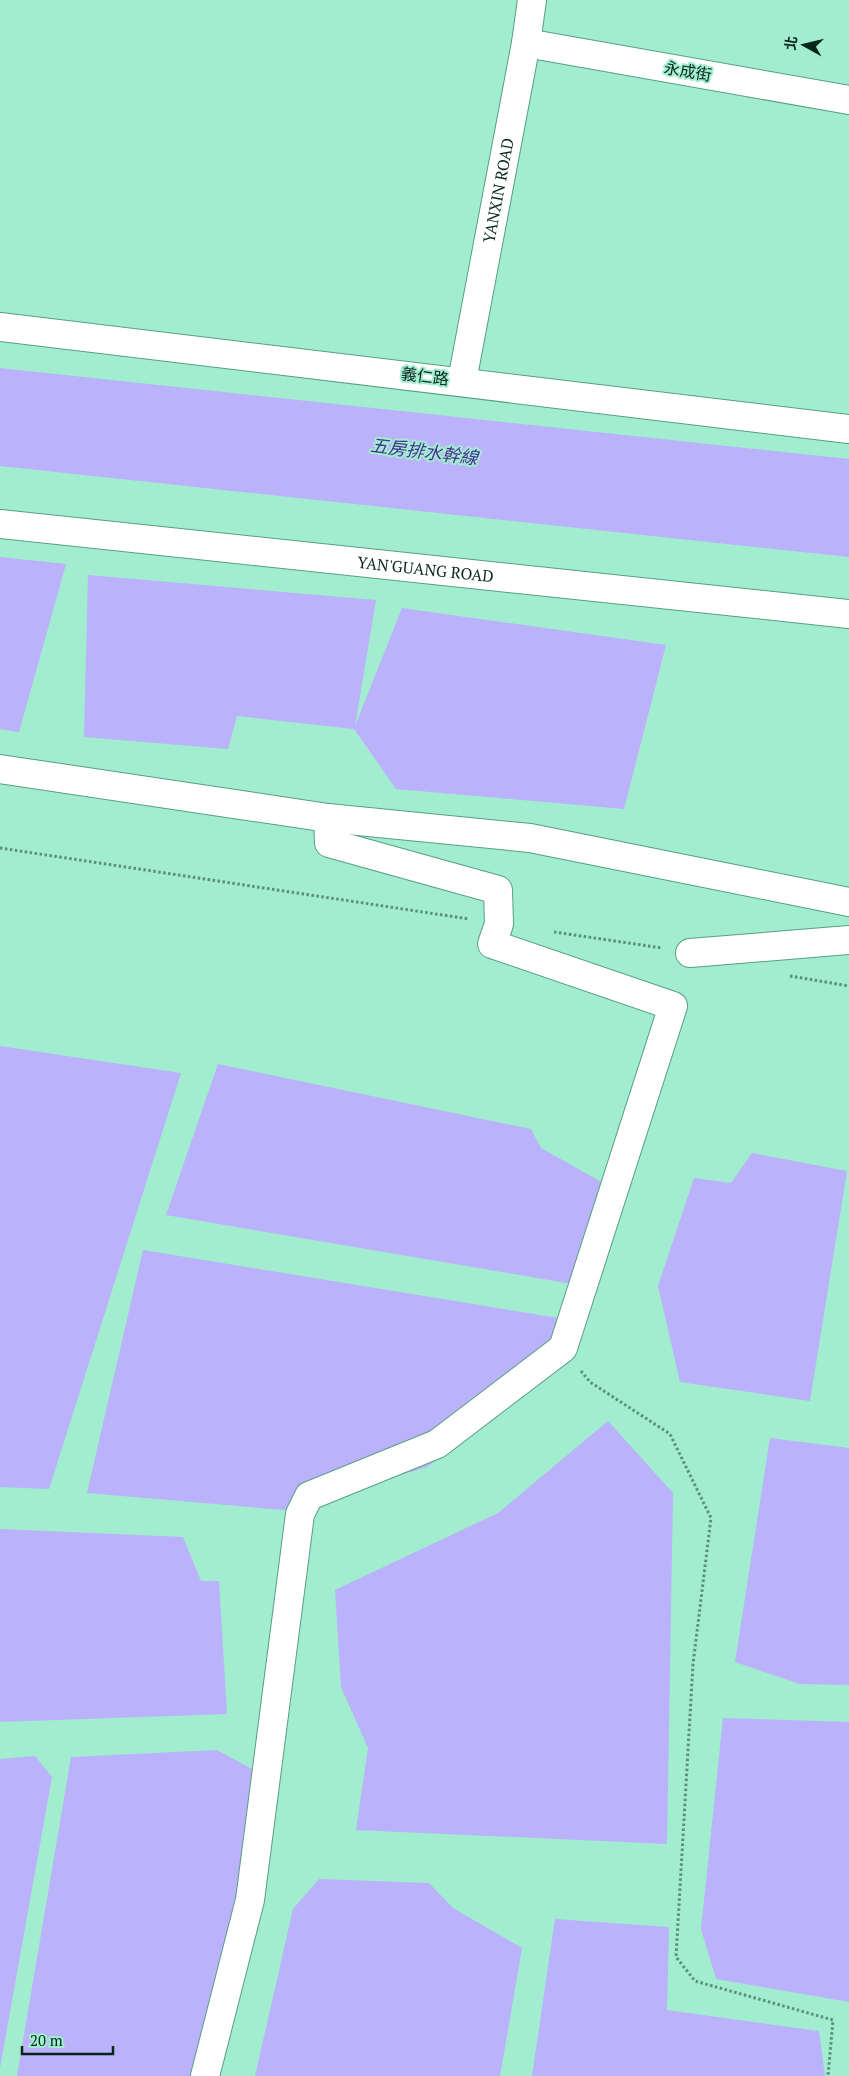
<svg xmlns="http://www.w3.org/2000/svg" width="849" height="2076" font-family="'PT Serif','Noto Sans TC',serif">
<rect width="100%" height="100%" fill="#a2ecd0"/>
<path fill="#bab2fa" d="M0,368L849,459V557L0,466Z
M0,557L66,564L19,732L0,729Z
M88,575L376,600L355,726L402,608L666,645L624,809L396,789L354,729L237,716L228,749L84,737Z
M0,1046L181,1073L49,1489L0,1487Z
M218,1064L531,1129L541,1148L614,1189L590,1287L166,1215Z
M752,1153L847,1171L810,1401L680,1382L658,1286L694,1178L731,1183Z
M143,1250L571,1320L523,1393L427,1467L284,1510L87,1493Z
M608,1421L673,1493L667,1844L356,1830L368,1748L341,1687L335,1590L498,1513Z
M770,1438L849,1448V1685L800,1684L735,1662Z
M0,1529L183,1537L201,1581H219L227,1714L0,1722Z
M723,1718L849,1722V2002L716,1979L701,1929Z
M217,1750L263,1775L201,2076H17L71,1757Z
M35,1756L52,1777L0,2068V1759Z
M319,1879L429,1883L453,1908L522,1948L500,2076H255L293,1909Z
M555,1919L669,1927L667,2010L819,2031L825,2076H532Z"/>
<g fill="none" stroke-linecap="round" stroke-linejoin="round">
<g stroke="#579f85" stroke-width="30">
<g id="street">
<path d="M526,43L849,100"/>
<path id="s1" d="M462,381L526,43L532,0"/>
<path id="s2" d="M0,524L849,614"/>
<path d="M0,769L328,818L530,838L849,902"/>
<path d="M690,953L849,940"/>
<path d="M205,2076L250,1900L300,1514L309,1496L437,1444L563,1348L673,1006L492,944L499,924L498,890L329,843L328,818"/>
</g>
</g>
<g stroke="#579f85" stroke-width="30">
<path id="secondary" d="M0,327L849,429"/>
</g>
<path stroke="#59907c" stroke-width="3" stroke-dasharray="2.5 2.5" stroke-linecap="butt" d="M0,848L469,919
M554,932L662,948
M790,976L849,986
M581,1371L590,1382L670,1434L711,1518L693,1664L676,1957L695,1981L833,2020L828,2076"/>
<use href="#street" stroke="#fff" stroke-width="28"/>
<use href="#secondary" stroke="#fff" stroke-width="28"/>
</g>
<g text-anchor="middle" stroke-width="4" stroke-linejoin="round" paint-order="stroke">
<g font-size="16" fill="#07271d" stroke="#a2ecd0">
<text transform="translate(688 71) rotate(10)" y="6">永成街</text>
<text dy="6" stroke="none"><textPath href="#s1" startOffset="194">YANXIN ROAD</textPath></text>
<text transform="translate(425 376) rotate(7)" y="6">義仁路</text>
<text dy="6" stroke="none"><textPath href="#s2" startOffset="428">YAN'GUANG ROAD</textPath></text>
</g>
<g font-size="18" font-style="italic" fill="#482f94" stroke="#a2ecd0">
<text transform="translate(424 452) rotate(7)" y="6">五房排水幹線</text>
</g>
</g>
<g transform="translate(804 45) rotate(278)" stroke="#a2ecd0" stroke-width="4" paint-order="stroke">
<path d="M0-4L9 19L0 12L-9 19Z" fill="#07271d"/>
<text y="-8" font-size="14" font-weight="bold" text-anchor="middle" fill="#07271d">北</text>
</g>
<path d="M22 2046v8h91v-8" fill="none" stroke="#07271d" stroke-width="2.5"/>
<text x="30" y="2046" font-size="15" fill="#07271d" stroke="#a2ecd0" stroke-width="4" paint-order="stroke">20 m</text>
</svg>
